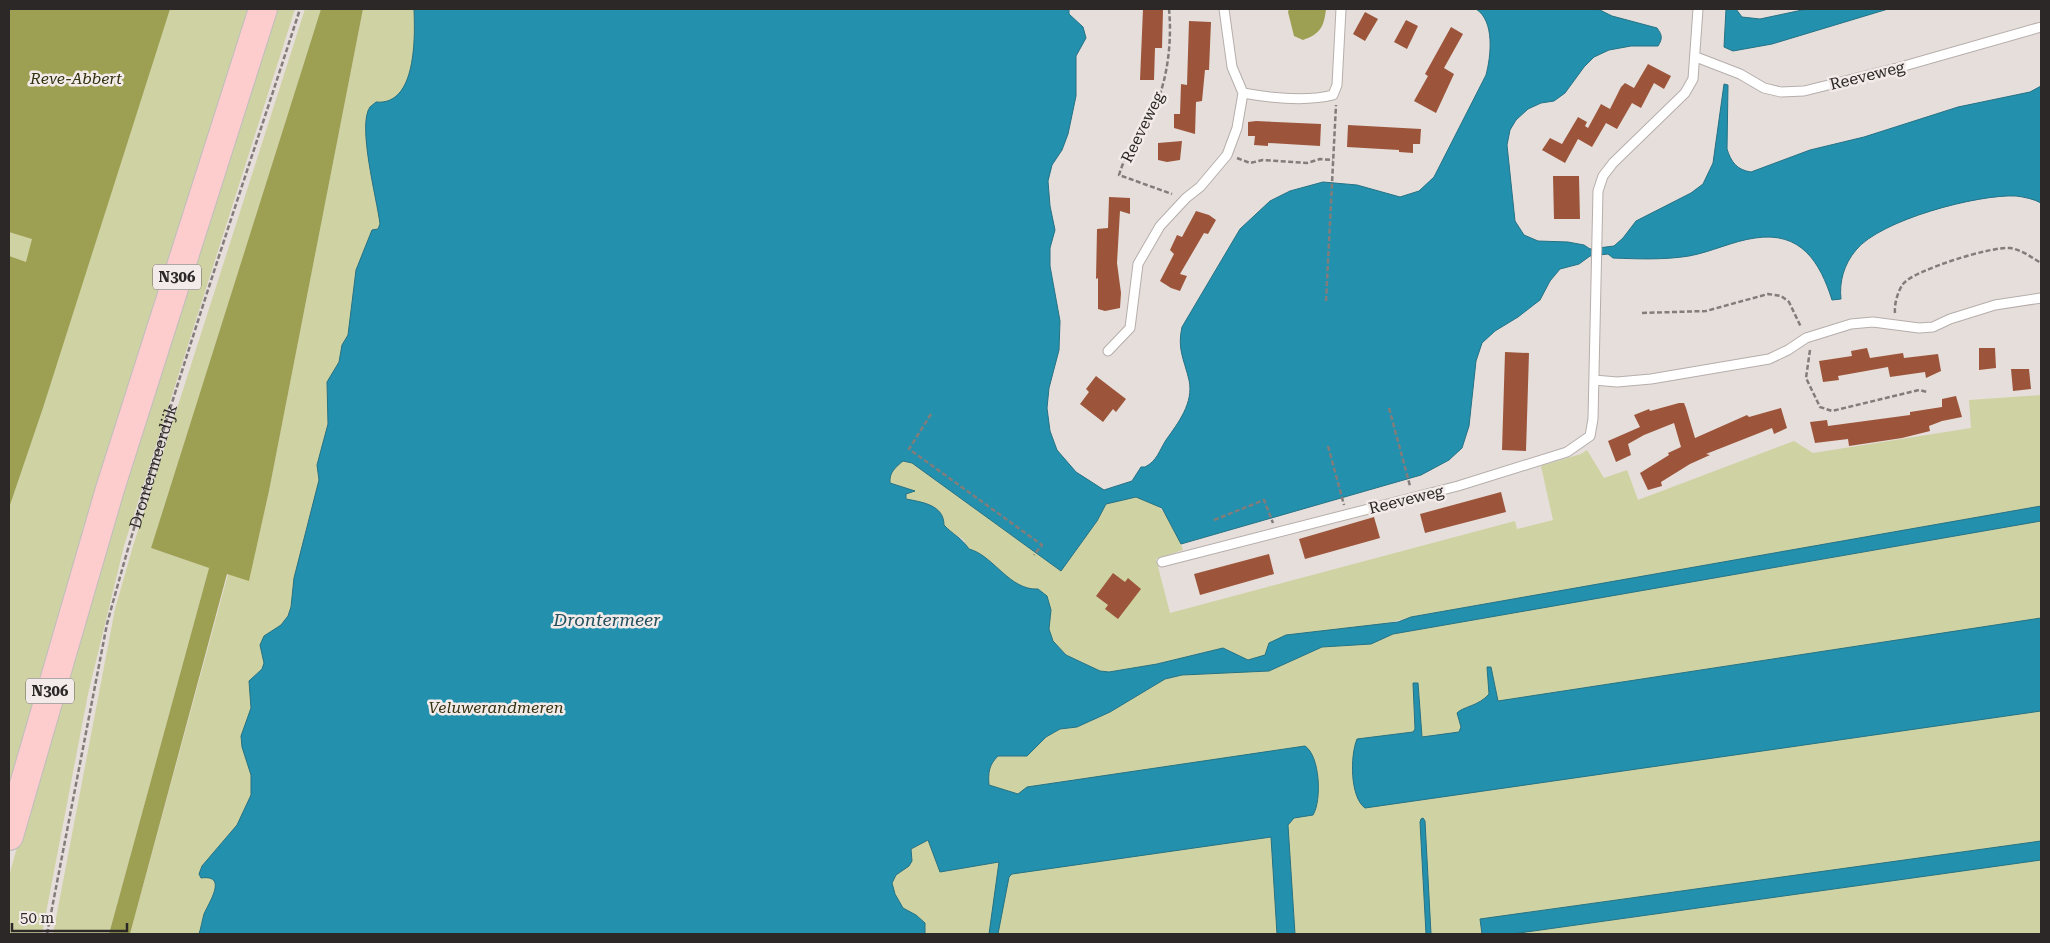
<svg xmlns="http://www.w3.org/2000/svg" width="2050" height="943" font-family="'Roboto Serif',serif">
<rect width="100%" height="100%" fill="#e6dedb"/>
<path fill="#cfd2a2" d="M9,9H250L32,708L9,796V508L43,408L161,35L9,505Z
M274,9H295L124,546L88,694L42,934H9V876L75,641Z
M305,9H321L151,548L209,568L109,934H53L115,609L133,546Z
M363,9H981L778,305L991,763L998,756H1027L1046,737L1060,729L1077,727L1110,712L1165,679L1309,646L1378,641L1393,634L2041,521V934H130L228,574L249,580L269,491Z
M2041,395V506L1411,617L1248,660L1223,648L1157,664L1109,672L1100,671L1066,655L1053,641L1049,629L1051,610L1038,589C1010,591 993,555 969,549L963,539L950,532L920,502L906,500V494L914,491L890,483C889,472 896,467 903,461L912,463L1061,571L1097,521L1106,504C1115,502 1128,496 1137,497C1163,500 1176,528 1183,550L1156,559L1170,613L1515,521L1517,529L1553,520L1541,466L1581,454L1587,450L1604,478L1627,470L1638,500L1794,441L1813,453L1971,428L1969,400Z"/>
<path fill="#9da052" d="M9,9H170L43,408L9,508V256L26,262L32,239L9,232Z
M321,9H363L269,491L249,581L227,574L130,934H109L209,568L151,548Z
M1289,9H1326C1324,27 1320,34 1303,40L1294,36L1288,12Z"/>
<path fill="#2391ad" stroke="#257285" d="M414,9H1069V14L1083,27L1086,38L1076,56V96L1068,134L1062,150L1052,165L1048,181L1050,206L1055,230L1050,248V266L1060,321L1059,350L1049,388L1047,408L1050,431L1057,450L1076,472L1104,490L1132,481L1141,467H1145C1157,461 1159,451 1166,440C1178,423 1194,403 1189,380C1184,359 1177,349 1182,327L1240,229L1270,201L1290,191L1323,182L1357,185L1400,197L1419,191L1434,177L1486,75C1491,56 1495,21 1476,9H1598L1612,16L1657,28C1662,35 1663,38 1658,46H1631L1609,50L1594,57L1584,67L1565,93L1554,101L1541,103L1528,109L1516,120L1510,130L1507,145L1515,221L1524,235L1538,241L1568,242L1584,245L1590,249L1614,246L1623,238L1636,221L1691,193L1703,184L1713,163L1724,84L1728,85L1727,149C1731,162 1737,170 1751,172L1810,150L1864,137L1958,107L2030,92L2041,86V203C2034,199 2024,197 2016,196C1978,194 1880,220 1856,250C1844,264 1839,282 1841,299L1832,300C1820,262 1801,231 1755,238C1733,241 1711,252 1689,256C1664,260 1638,259 1613,258L1608,254L1590,256L1579,264L1560,269L1550,281L1540,300L1518,317L1495,331L1482,343L1476,361L1469,426L1462,448L1449,460L1421,475L1181,544L1162,508L1136,497L1106,504L1097,521L1061,571L912,463L903,461C896,467 889,472 890,483L915,491L906,494V499C922,502 944,505 944,525C952,534 962,538 969,549C993,555 1010,591 1038,589L1047,596L1051,610L1049,629L1053,641L1066,655L1100,671L1109,672L1157,664L1223,648L1248,660L1265,655L1269,643L1286,635L1398,622L1411,617L2041,506V521L1393,634L1371,644L1322,647L1269,671L1182,675L1165,679L1110,712L1077,727L1060,729L1046,737L1027,756H998C989,765 988,772 989,785L1018,794L1027,787L1305,746C1320,756 1322,800 1313,815L1294,818L1288,825L1295,934H1277L1271,837L1012,874L1009,877L998,934H989L999,862L940,872L928,840L911,849L912,861L909,866L896,875L892,883L895,894L903,908L916,915L925,923V934H199C201,928 202,921 204,914C208,904 229,874 201,878L199,874L202,866L237,825L251,795V775L242,747L241,736L251,708L249,681L262,669L264,663L260,645L264,636L281,625L288,616L291,607L294,578L319,480L317,465L328,424L327,382L339,362L342,345L348,335L356,270L372,230L378,229L380,224C377,199 357,125 370,107C371,106 375,103 376,102C417,106 415,36 414,9Z
M1726,9H1736L1742,17L1760,19L1807,9H1888L1772,44L1733,51L1724,47Z
M2041,618V711L1365,808C1350,797 1350,756 1357,739L1413,732L1415,729L1413,683H1418L1422,737L1459,732L1461,727L1457,713C1462,707 1479,706 1489,694L1487,667H1491L1498,701Z
M1423,818L1425,821L1431,934H1426L1420,822L1421,819Z
M2041,841V860L1512,934H1482L1480,919Z"/>
<path fill="#9c553a" d="M1143,9L1163,10L1162,48H1155L1154,80H1140Z
M1365,12L1378,19L1365,41L1353,34Z
M1406,20L1418,26L1407,49L1394,42Z
M1189,21L1211,22L1209,70H1205L1202,101L1196,102L1195,134L1174,128V114H1180L1181,84L1187,85Z
M1451,27L1463,34L1444,68L1454,74L1436,113L1414,101L1428,76L1425,74Z
M1648,64L1671,76L1664,89L1654,83L1641,108L1632,103L1617,129L1606,123L1592,147L1578,139L1565,163L1542,150L1550,138L1562,144L1578,117L1587,122L1585,126L1588,128L1601,104L1610,109L1621,87L1625,83L1634,88Z
M1256,121L1321,124L1320,146L1268,143V146L1254,145L1255,136H1248V122Z
M1348,125L1421,129L1420,144H1413V153L1399,152V150L1347,147Z
M1182,141L1180,160L1167,162L1158,160V143Z
M1553,176H1579L1580,219H1554Z
M1109,197L1130,198V214L1120,211L1117,263L1121,293L1120,308L1105,311L1098,309V278L1096,279L1097,229L1108,228Z
M1196,211L1209,215L1216,220L1208,234L1204,233L1180,274L1187,276L1180,291L1171,288L1160,281L1174,254L1170,250L1177,235L1182,237Z
M1867,348L1870,358L1903,353L1904,358L1938,354L1941,371L1926,378L1925,372L1890,377L1888,367L1838,376L1839,380L1823,382L1819,361L1852,356L1851,351Z
M1979,348H1995L1996,368L1979,370Z
M1505,352L1529,353L1526,451L1502,450Z
M2011,369H2029L2031,389L2013,391Z
M1096,376L1126,399L1116,412L1113,409L1103,422L1080,404L1089,392L1086,389Z
M1956,396L1962,417L1942,421L1929,426L1930,431L1902,438L1849,446L1848,439L1815,443L1810,422L1827,420L1828,426L1910,415V412L1942,407V399Z
M1679,403H1684L1686,408L1695,438L1747,415L1749,417L1781,408L1787,428L1774,434L1772,428L1706,454L1710,455L1690,464L1661,482L1662,486L1648,490L1640,473L1669,455L1668,453L1681,447L1674,423L1644,435L1628,444L1631,455L1616,462L1608,441L1640,427L1634,415L1649,409L1650,411Z
M1501,492L1506,512L1425,533L1420,514Z
M1374,517L1380,538L1305,559L1299,539Z
M1269,554L1274,574L1200,595L1194,574Z
M1113,573L1125,582L1128,578L1141,589L1118,619L1105,609L1108,605L1096,596Z"/>
<g fill="none" stroke-linecap="round" stroke-linejoin="round">
<g stroke="#b5aeab" stroke-width="11">
<path id="service" d="M1696,57L1740,74L1764,88L1781,92L1804,91L1897,68L2041,27
M1243,93C1271,98 1305,102 1333,95L1337,85L1341,9
M1108,351L1130,328L1138,264L1160,226L1186,198L1200,187L1227,155L1237,128L1243,93L1232,67L1224,9
M1594,380L1617,382L1651,379L1769,359L1788,350L1806,338L1851,324L1873,322L1919,328L1933,327L1950,319L1995,305L2041,298
M1162,562L1458,486L1567,452L1590,436L1593,419L1598,191L1603,176L1613,163L1685,93L1693,79L1698,9"/>
</g>
<g stroke="#bfbebe" stroke-width="30">
<path id="primary" d="M9,836L110,489L263,9"/>
</g>
<g stroke="#827c7b" stroke-width="2.5" stroke-dasharray="5 2.5" stroke-linecap="butt">
<path d="M1169,9C1172,40 1168,78 1155,107C1144,131 1127,148 1119,175L1172,194"/>
<path d="M1237,158L1250,163L1263,160L1307,163L1320,159L1333,160"/>
<path d="M1326,301L1336,105"/>
<path d="M1642,313L1706,311L1768,294L1781,296L1789,302L1801,327"/>
<path d="M1895,313C1894,304 1898,291 1903,284C1914,270 1992,246 2010,248C2022,250 2031,257 2041,263"/>
<path d="M1810,350L1806,378L1820,407L1832,411L1919,390L1927,392"/>
<path d="M1389,408L1410,486"/>
<path d="M931,414L909,449L1042,545L1034,555"/>
<path d="M1328,446L1344,505"/>
<path d="M1214,520L1264,500L1273,523"/>
<path id="s1" d="M47,934L107,624C163,417 234,213 300,9"/>
</g>
<use href="#service" stroke="#fff" stroke-width="9"/>
<use href="#primary" stroke="#fdcccd" stroke-width="28"/>
</g>
<g text-anchor="middle" stroke-width="5" stroke-linejoin="round" paint-order="stroke">
<g fill="#f3ebe9" stroke="#676261" stroke-width="1">
<rect x="153" y="264.5" width="48" height="25" rx="4"/>
<rect x="26" y="678.5" width="48" height="25" rx="4"/>
</g>
<g font-size="15" font-weight="bold" fill="#2b2827">
<text x="177" y="282">N306</text>
<text x="50" y="696">N306</text>
</g>
<g font-size="16" fill="#2b2827" stroke="#f3ebe9">
<text transform="translate(1867 75) rotate(-14)" y="6">Reeveweg</text>
<text transform="translate(1142 127) rotate(-64)" y="6">Reeveweg</text>
<text dy="6" stroke="none"><textPath href="#s1" startOffset="480">Drontermeerdijk</textPath></text>
<text transform="translate(1406 499) rotate(-14)" y="6">Reeveweg</text>
</g>
<g font-size="16" font-style="italic" fill="#31320f" stroke="#f3ebe9">
<text x="76" y="84">Reve-Abbert</text>
<text x="496" y="713">Veluwerandmeren</text>
</g>
<g font-size="18" font-style="italic" fill="#24505d" stroke="#f3ebe9">
<text x="607" y="626">Drontermeer</text>
</g>
</g>
<rect width="2050" height="943" fill="none" stroke="#2b2827" stroke-width="20"/>
<path d="M12 923v8h115v-8" fill="none" stroke="#2b2827" stroke-width="2.5"/>
<text x="20" y="923" font-size="15" fill="#2b2827" stroke="#f3ebe9" stroke-width="4" paint-order="stroke">50 m</text>
</svg>
